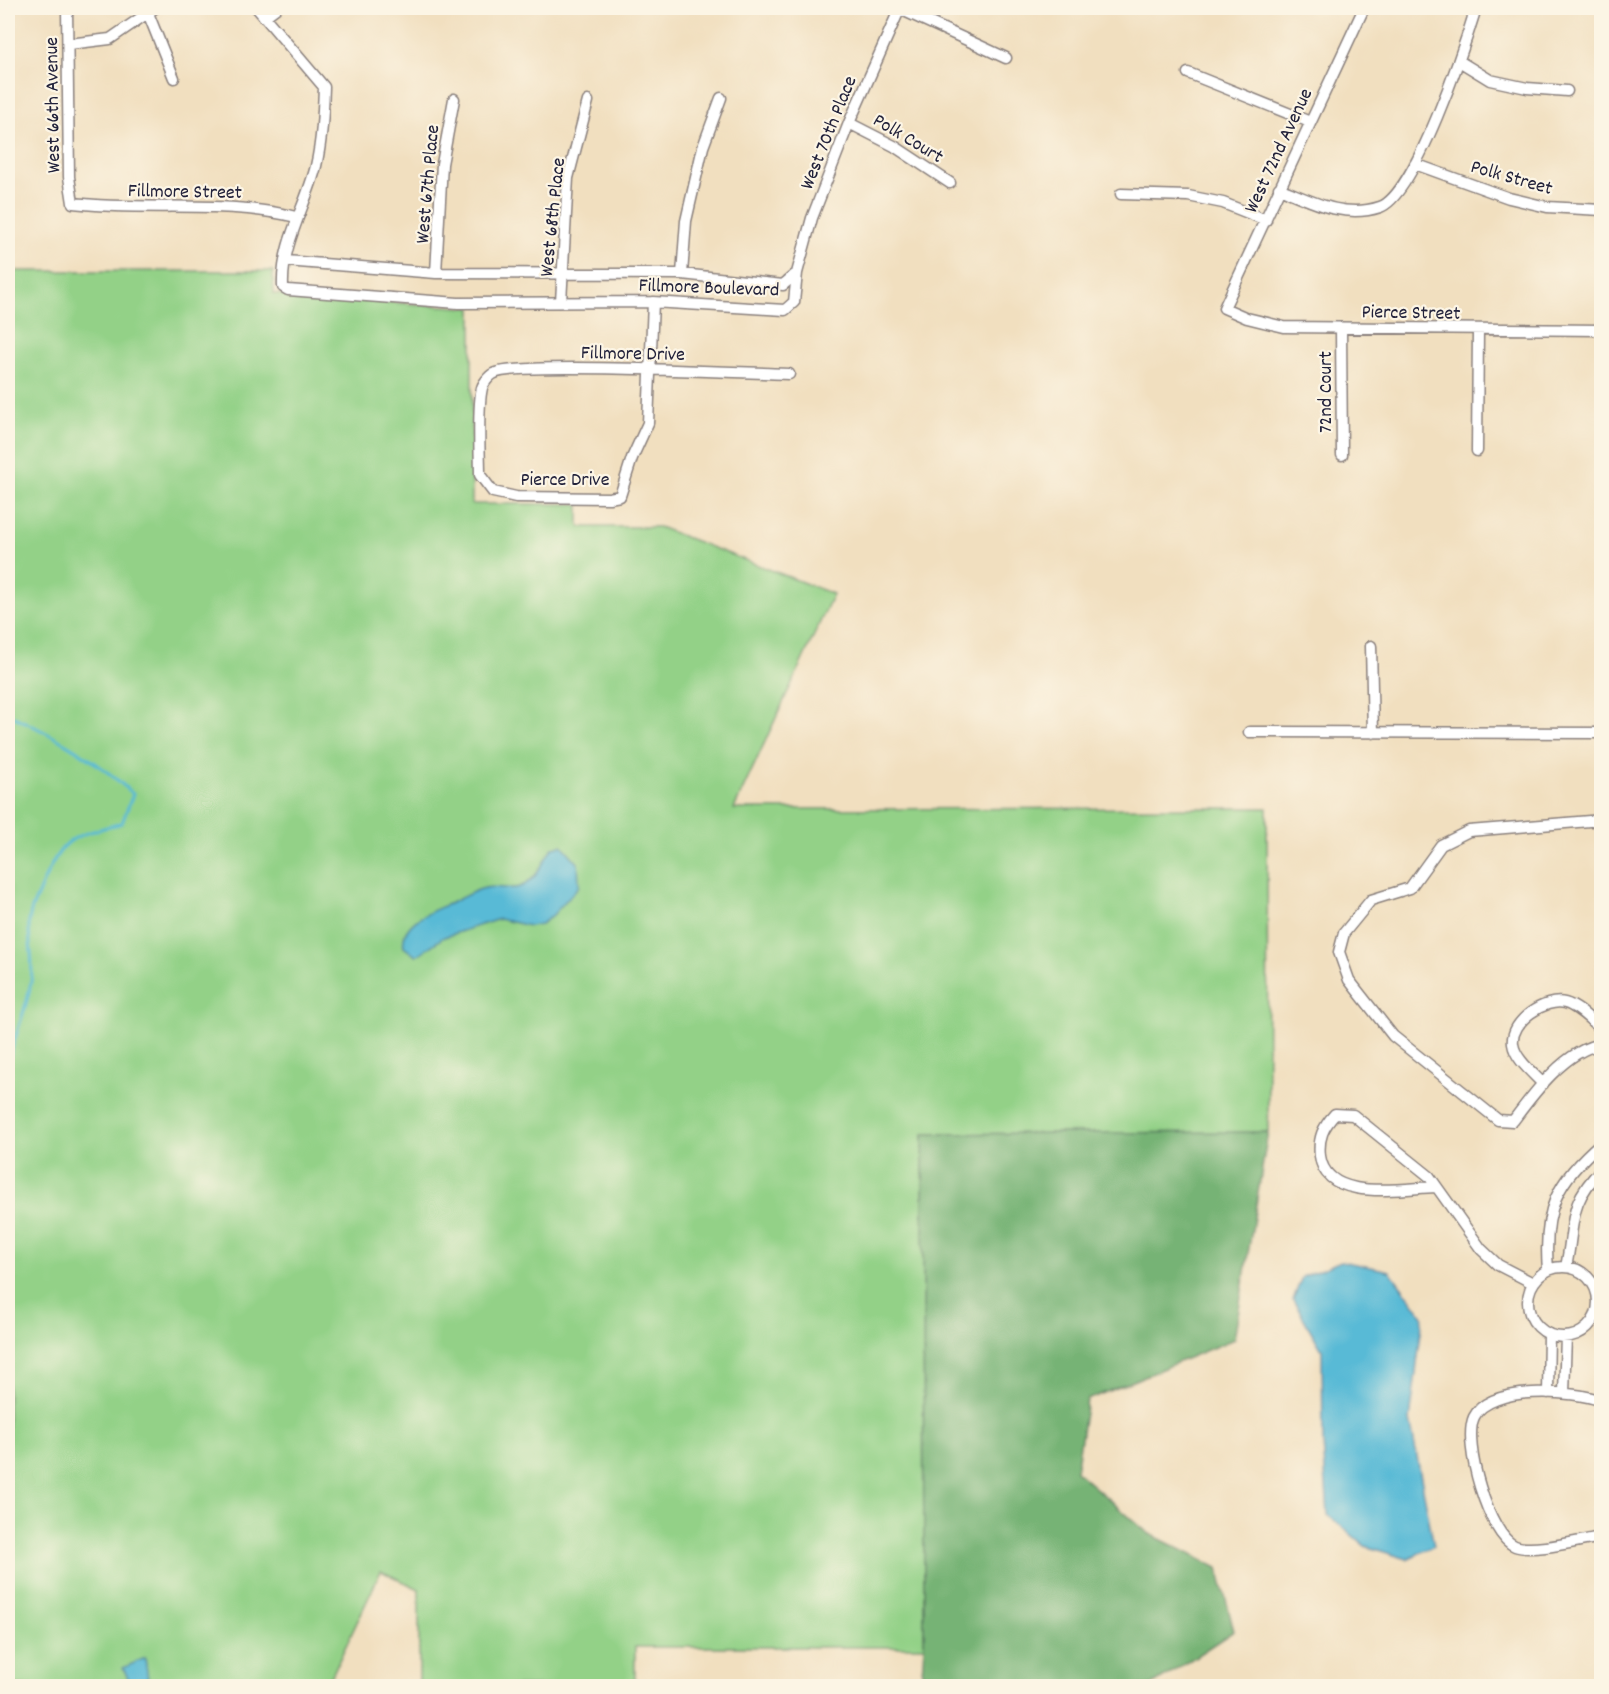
<svg xmlns="http://www.w3.org/2000/svg" width="1609" height="1694" font-family="Dekko,sans-serif">
<rect width="100%" height="100%" fill="#fcf5e5"/>
<filter id="ink" filterUnits="userSpaceOnUse"><feTurbulence type="fractalNoise" baseFrequency=".0167" numOctaves="2"/><feDisplacementMap in="SourceGraphic" scale="12" xChannelSelector="R" yChannelSelector="G"/><feConvolveMatrix kernelMatrix="1 2 1 2 8 2 1 2 1" color-interpolation-filters="sRGB"/></filter>
<filter id="wash" filterUnits="userSpaceOnUse"><feTurbulence type="fractalNoise" baseFrequency=".008" numOctaves="4" result="noise"/><feDisplacementMap in="SourceGraphic" scale="24" xChannelSelector="R" yChannelSelector="G"/><feGaussianBlur stdDeviation="1.35" result="paint"/><feColorMatrix in="noise" values="0 0 0 0 0 0 0 0 0 0 0 0 0 0 0 0 0 1.4 0 .05"/><feComposite in="paint" operator="in"/></filter>
<g filter="url(#wash)">
<rect width="100%" height="100%" fill="#f1dfbf"/>
<path fill="#93d187" stroke="#5a7a61" stroke-width="1.5" d="M8,271H273L274,294L472,308V504H579V527H659L833,594L734,809L1267,808L1268,1132L923,1134L924,1647H635V1686H419V1589L381,1571L327,1686H8Z"/>
<path fill="#76b374" stroke="#4c6a58" stroke-width="1.5" d="M1268,1132L1234,1339L1087,1400L1076,1471L1148,1533L1218,1568L1234,1631L1151,1686H921L924,1647L923,1134Z"/>
<path fill="#58bad6" stroke="#3d6e88" stroke-width="1.5" d="M562,845L578,863L579,886L552,916L541,924L529,926L499,919L444,937L416,956L404,947C399,920 437,910 455,901C465,896 475,890 485,888C497,885 510,892 522,886C539,878 543,860 553,847Z
M1341,1261L1390,1271L1423,1316L1410,1420L1434,1546L1407,1559L1365,1546L1328,1515L1323,1442L1322,1350L1293,1300L1302,1277Z
M145,1658L149,1686H132L123,1668Z"/>
<g fill="none" stroke-linecap="round" stroke-linejoin="round">
<path stroke="#58bad6" stroke-width="3" d="M8,714C54,735 95,758 133,794L122,823C69,838 64,835 41,887C36,900 28,913 29,926C29,945 34,962 31,981C27,1008 15,1035 8,1061"/>
</g>
</g>
<g filter="url(#ink)">
<g fill="none" stroke-linecap="round" stroke-linejoin="round">
<g stroke="#8a807d" stroke-width="13">
<path id="minor" d="M67,8L69,177L73,203C147,212 224,199 296,217
M257,8L324,87C323,114 322,140 316,166C306,206 281,244 283,287L288,290L458,303L653,302L785,310L794,302L797,273L812,218L849,123L900,8
M1364,8L1224,308L1247,318L1284,327L1602,330
M900,9L1006,58
M148,13L174,78
M264,17L276,8
M69,44L110,39L155,8
M1459,61L1490,80L1527,88L1567,91
M1188,73L1310,122
M849,123L894,146L950,183
M1415,164L1509,198L1547,207L1602,210
M1279,188C1313,202 1344,219 1380,207C1415,196 1465,44 1476,8
M1121,194L1188,196L1223,203L1266,220
M286,261L436,273L682,274L783,285L797,273
M436,273L442,164L454,99
M682,274L686,221L703,147L721,98
M561,302L568,178L588,101
M653,302L648,423L632,458L620,496L609,498L516,497L493,492L480,475C480,452 477,408 482,388C483,384 489,376 493,374C510,361 751,373 789,374
M1341,328L1342,455
M1477,451L1478,330
M1371,646L1373,733
M1249,732L1602,733
M1602,820L1469,831L1441,845L1410,888L1371,900L1344,933L1339,952L1349,980L1393,1036L1498,1120L1513,1121C1533,1094 1566,1049 1602,1044
M1543,1084C1533,1073 1515,1059 1513,1044C1510,1021 1545,998 1565,1003C1579,1007 1591,1021 1602,1030
M1435,1187C1402,1188 1326,1203 1320,1156C1318,1138 1323,1127 1335,1114L1353,1115L1429,1176L1481,1249L1498,1265L1533,1283
M1528 1302a35 35 0 1 1 70 0a35 35 0 1 1-70 0Z
M1566,1267C1575,1225 1567,1203 1602,1169
M1548,1270C1543,1210 1556,1181 1602,1142
M1548,1393L1549,1334
M1564,1393L1566,1337
M1602,1401C1573,1390 1489,1385 1474,1417C1462,1443 1489,1536 1515,1546C1534,1553 1581,1540 1602,1537"/>
</g>
<use href="#minor" stroke="#fff" stroke-width="10"/>
</g>
</g>
<g text-anchor="middle" stroke-width="4.5" stroke-linejoin="round" paint-order="stroke">
<g font-size="20" fill="#22223b" stroke="#fcf5e5">
<text transform="translate(51 105) rotate(-91)" y="7">West 66th Avenue</text>
<text transform="translate(827 132) rotate(-68)" y="7">West 70th Place</text>
<text transform="translate(909 137) rotate(31)" y="7">Polk Court</text>
<text transform="translate(1277 150) rotate(-65)" y="7">West 72nd Avenue</text>
<text transform="translate(1512 176) rotate(16)" y="7">Polk Street</text>
<text transform="translate(426 184) rotate(-85)" y="7">West 67th Place</text>
<text transform="translate(185 190) rotate(1)" y="7">Fillmore Street</text>
<text transform="translate(551 217) rotate(-84)" y="7">West 68th Place</text>
<text transform="translate(709 286) rotate(2)" y="7">Fillmore Boulevard</text>
<text transform="translate(1411 311) rotate(1)" y="7">Pierce Street</text>
<text transform="translate(633 352) rotate(1)" y="7">Fillmore Drive</text>
<text transform="translate(1324 392) rotate(-90)" y="7">72nd Court</text>
<text x="565" y="485">Pierce Drive</text>
</g>
</g>
<rect width="1609" height="1694" fill="none" stroke="#fcf5e5" stroke-width="30"/>
</svg>
